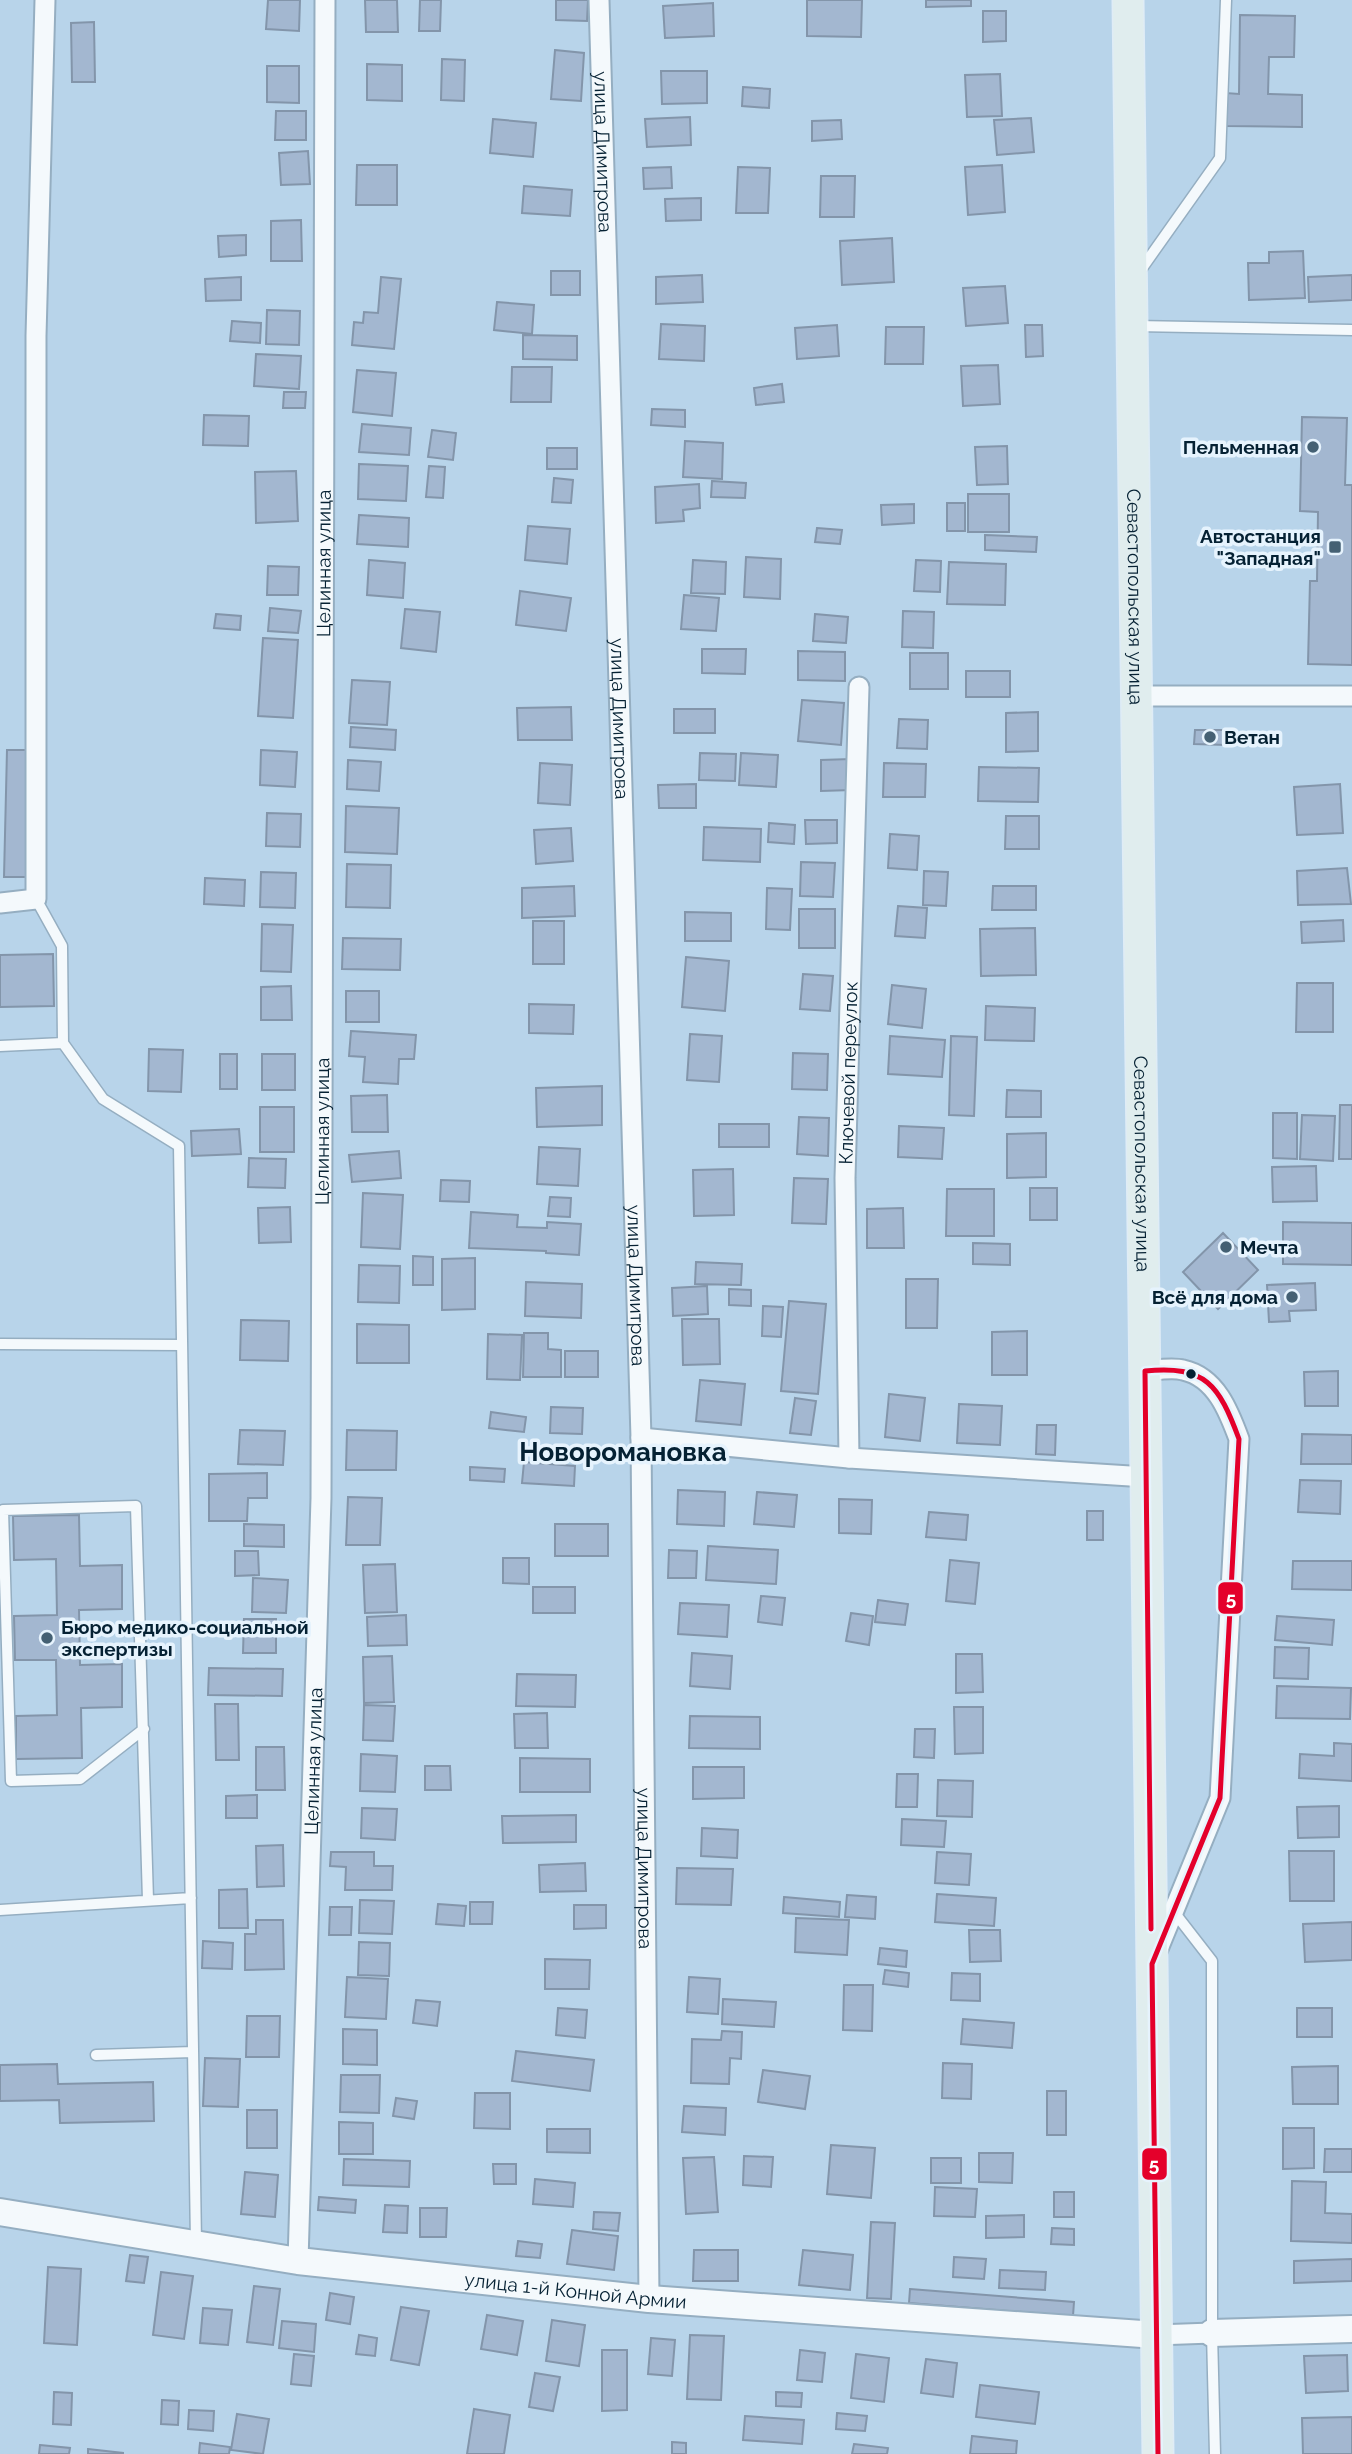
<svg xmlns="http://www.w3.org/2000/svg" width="1352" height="2454" font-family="Raleway,sans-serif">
<rect width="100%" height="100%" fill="#b8d4ea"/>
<path fill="#a3b7d0" stroke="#8395aa" stroke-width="2" d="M268,0H300L299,31L266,29Z
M365,0H397L398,32H366Z
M420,0H441L440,31H419Z
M556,0H588L587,21L556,20Z
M807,0H862L861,37L807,36Z
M926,0H971V6L926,7Z
M713,3L714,36L665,38L663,6Z
M983,11H1006V41L983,42Z
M1240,15L1295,16L1294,57H1269L1268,94L1302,95V127L1226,126V93L1239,94Z
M94,22L95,82H72L71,23Z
M555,50L584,53L581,101L551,99Z
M442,59L465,60L464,101L441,100Z
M367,64L402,65V101L367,100Z
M267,66H299V103L267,102Z
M661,71H707V103L662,104Z
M1000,74L1002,116L967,117L965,75Z
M743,87L770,89L769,108L742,106Z
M276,111H306V140H275Z
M690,117L691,145L647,147L645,119Z
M1031,118L1034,152L997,155L994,120Z
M493,119L536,123L533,157L490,153Z
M841,120L842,139L812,141V121Z
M308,151L310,184L281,185L279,153Z
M357,165H397V205H356Z
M1002,165L1005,212L968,215L965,167Z
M671,167L672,188L644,189L643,168Z
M738,167L770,168L768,213H736Z
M821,176H855L854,217H820Z
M524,186L572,190L570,216L522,213Z
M701,198V220L666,221L665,199Z
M301,220L302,261H271V221Z
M246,235V255L219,257L218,236Z
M892,238L894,282L842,285L840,241Z
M1303,251L1305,298L1249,300L1248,263H1269V252Z
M551,271H580V295H551Z
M702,275L703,302L656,304V277Z
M1352,275V300L1309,302L1308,277Z
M241,277V300L206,301L205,279Z
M381,277L401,279L394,349L352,345L354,322L363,323L364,312L378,313Z
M1005,286L1008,323L966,326L963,288Z
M497,302L534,305L532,334L494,330Z
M267,310L300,311L299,345L266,344Z
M232,321L261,323L260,343L230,341Z
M661,324L705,326L704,361L659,359Z
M837,325L839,356L797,359L795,328Z
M1025,325H1042L1043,356L1026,357Z
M886,327H924L923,364H885Z
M523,335L577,336V360L523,359Z
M256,354L301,356L299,389L254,386Z
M998,365L1000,404L963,406L961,366Z
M512,367H552L551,402H511Z
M357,370L396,373L392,416L353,412Z
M782,384L784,402L756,405L754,388Z
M284,392H306L305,408H283Z
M652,409L685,410V427L651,425Z
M204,415L249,416L248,446L203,445Z
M1302,417L1347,418L1345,485H1352V665L1308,664L1310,581H1317L1318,512L1300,511Z
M362,424L411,428L409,455L359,452Z
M432,430L456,433L453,460L428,457Z
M685,441L723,443L722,479L683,477Z
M1007,446L1008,484L977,485L975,447Z
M547,448H577V469H547Z
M359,464L408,466L406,501L358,499Z
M429,466L445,467L443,498L426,497Z
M296,471L298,521L256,523L255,472Z
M554,478L573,480L571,503L552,502Z
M712,481L746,483L745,498L711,497Z
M699,484L700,508L683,510L684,521L656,523L655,487Z
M968,494H1009V532H968Z
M947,503H965V531H947Z
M914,504V523L882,525L881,505Z
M359,515L409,518L408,547L357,544Z
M528,526L570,529L567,564L525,560Z
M817,528L842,530L840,544L815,542Z
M985,535L1037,537L1036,552L985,550Z
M746,557L781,559L780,599L744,597Z
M369,560L405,563L403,598L367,595Z
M693,560L726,562L725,594L691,593Z
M916,560L941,561L940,592L914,591Z
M949,562L1006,564L1005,605L947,604Z
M268,566L299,567L298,595H267Z
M520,591L571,598L566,631L516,625Z
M684,595L719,598L716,631L681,629Z
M270,608L301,611L298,633L268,631Z
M405,609L440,612L436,652L401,648Z
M903,611L934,612L933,648L902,647Z
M216,614L241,616L240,630L214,628Z
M815,614L848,617L846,643L813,641Z
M263,638L298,640L293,718L258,716Z
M702,649H746L745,674L702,673Z
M798,651L845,652V681L798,680Z
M910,653H948V689H910Z
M966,671H1010V697H966Z
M352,680L390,682L387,725L349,723Z
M802,700L844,703L841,745L798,741Z
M571,707L572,740H518L517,708Z
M674,709H715V733H674Z
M1038,712V751L1006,752V713Z
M899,719L928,720L927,749L897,748Z
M351,727L396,730L395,750L350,747Z
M1195,730H1226V745L1194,744Z
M7,750H29L26,877H4Z
M261,750L297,752L295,787L260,785Z
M700,753L736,754L735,781L699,780Z
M741,753L778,755L776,787L739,785Z
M851,759L852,790L821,791V760Z
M348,760L381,762L379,791L347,789Z
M540,763L572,765L570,805L538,803Z
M884,763L926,764L925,797H883Z
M979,767L1039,768L1038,802L978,801Z
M696,784V808H659L658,785Z
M1340,784L1343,833L1297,835L1294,787Z
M346,806L399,808L397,854L345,852Z
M267,813L301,814L300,847L266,846Z
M1006,816H1039V849H1005Z
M805,820H837V843L806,844Z
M769,823L795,825L794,844L768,842Z
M704,827L761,829L760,862L703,860Z
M571,828L573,861L536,864L534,830Z
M890,834L919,836L917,870L888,868Z
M801,862L835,863L833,897L800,896Z
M347,864L391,865L390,908L346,907Z
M1347,868L1351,904L1298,905L1297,871Z
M924,871L948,872L946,906L923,905Z
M261,872L296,873L295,908L260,907Z
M205,878L245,880L244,906L204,904Z
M574,886L575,916L522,918V888Z
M993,886H1036V910H992Z
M767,888L792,889L790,930L766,929Z
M898,906L927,908L925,938L895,936Z
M799,909H835V948H799Z
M685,912L731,913V941H685Z
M1343,920L1344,941L1302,943L1301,922Z
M533,921H564V964H533Z
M262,924L293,925L291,972L261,971Z
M1035,928L1036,975L981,976L980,929Z
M343,938L401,939L400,970L342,969Z
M53,954L54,1006L0,1007V955Z
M686,957L729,961L725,1011L682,1007Z
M803,974L833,976L830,1011L800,1009Z
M1297,983H1333V1032H1296Z
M892,985L926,989L922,1028L888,1024Z
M291,986L292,1020H261V987Z
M346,991H379V1022H346Z
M529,1004L574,1005L573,1034L529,1033Z
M986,1006L1035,1008L1034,1041L985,1040Z
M351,1031L416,1035L414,1059H399L398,1084L363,1082L365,1057L349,1056Z
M690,1034L722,1036L719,1082L687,1080Z
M890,1036L945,1040L942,1077L888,1074Z
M951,1036L977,1037L974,1116L949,1115Z
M149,1049L183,1050L181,1092L148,1091Z
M793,1053L828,1054L827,1090L792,1089Z
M220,1054H237V1089H220Z
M262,1054H295V1090H262Z
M602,1086V1125L537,1127L536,1088Z
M1007,1090L1041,1091V1117H1006Z
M387,1095L388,1132H352L351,1096Z
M1340,1105H1352V1159H1339Z
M260,1107H294V1152H260Z
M1273,1113H1297V1159L1273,1158Z
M1302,1115L1335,1116L1333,1161L1300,1159Z
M799,1117L829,1118L828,1156L797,1154Z
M719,1124H769V1147H719Z
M899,1126L944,1128L942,1159L898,1157Z
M239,1129L241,1154L192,1156L191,1131Z
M1046,1133V1177L1007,1178V1134Z
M539,1147L580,1149L578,1186L537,1184Z
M399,1151L401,1178L352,1182L349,1155Z
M249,1158L286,1159L285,1188L248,1187Z
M1316,1166L1317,1201L1273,1202L1272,1167Z
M733,1169L734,1215L694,1216L693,1170Z
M794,1178L828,1179L826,1224L792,1223Z
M441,1180L470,1181L469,1202L440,1201Z
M1030,1188H1057V1220H1030Z
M947,1189H994V1236H946Z
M363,1193L403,1195L400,1249L361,1247Z
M550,1197L571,1198L570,1217L548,1216Z
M290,1207L291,1242L259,1243L258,1208Z
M903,1208L904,1248H867V1209Z
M471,1212L518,1215L517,1227L547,1228V1222L581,1224L579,1255L546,1253V1251L469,1248Z
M1283,1222L1352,1223V1265L1283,1264Z
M1223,1233L1258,1270L1218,1309L1183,1272Z
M973,1243L1010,1244V1265L973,1264Z
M413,1256L433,1257V1285H413Z
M475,1258V1309L442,1310V1259Z
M696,1262L742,1264L741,1285L695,1284Z
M359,1265L400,1266L399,1303L358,1302Z
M906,1279H938L937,1328H906Z
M526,1282L582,1284L581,1318L525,1316Z
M1315,1283L1316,1310L1289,1311L1290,1321L1269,1322L1267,1285Z
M1315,1283L1316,1310L1289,1311L1290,1321L1269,1322L1267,1285Z
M707,1286L708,1314L673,1316L672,1288Z
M729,1289L751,1290V1306L729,1305Z
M789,1301L826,1304L818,1394L781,1391Z
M763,1306L783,1307L781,1337L762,1336Z
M682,1319H719L720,1364L683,1365Z
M241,1320L289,1321L288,1361L240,1360Z
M357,1324L409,1325V1363H357Z
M1027,1331V1375H992V1332Z
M524,1333H548V1349L561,1350V1377H523Z
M488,1334L522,1335L520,1380L487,1379Z
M565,1351H598V1377H565Z
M1338,1371V1406H1305L1304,1372Z
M700,1380L745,1384L741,1425L696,1421Z
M889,1394L925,1398L920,1441L885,1437Z
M795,1398L816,1401L811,1435L790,1433Z
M959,1404L1002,1406L1000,1445L957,1443Z
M551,1407L583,1408L582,1434L550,1433Z
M491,1412L526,1417L524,1432L489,1428Z
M1037,1425H1056L1055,1455L1036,1454Z
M240,1430L285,1431L283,1465L238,1464Z
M347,1430L397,1431L396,1470H346Z
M1302,1434L1352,1435V1464H1301Z
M524,1462L575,1466L574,1486L522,1483Z
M470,1467L505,1469L504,1482L470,1480Z
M267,1473V1498H248L247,1521H209V1474Z
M1300,1480L1341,1481L1340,1514L1298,1512Z
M678,1490L725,1492L724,1526L677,1524Z
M757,1492L797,1495L794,1527L754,1524Z
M348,1497L382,1498L380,1545H346Z
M839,1499L872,1500L871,1534L839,1533Z
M1087,1511H1103V1540H1087Z
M929,1512L968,1515L966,1540L926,1537Z
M79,1515L80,1566L122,1565V1609L79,1610L80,1665L122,1664V1707L81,1708L82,1758L16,1759V1716L57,1715L56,1660H15L14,1616L57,1615L56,1559L14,1560L13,1516Z
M244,1524L284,1525V1547L244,1546Z
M555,1524H608V1556H555Z
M708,1546L778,1550L776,1584L706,1580Z
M669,1550L697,1551L696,1578H668Z
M235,1551H258L259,1575L235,1576Z
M503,1558H529V1584L503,1583Z
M950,1560L979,1563L975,1604L946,1601Z
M1293,1561H1352V1590L1292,1589Z
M395,1564L397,1612L365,1613L363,1565Z
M253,1578L288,1580L286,1613L252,1612Z
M533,1587H575V1613H533Z
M761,1596L785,1598L782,1625L758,1622Z
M878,1600L908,1604L905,1625L875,1622Z
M680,1603L729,1605L727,1637L678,1634Z
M851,1613L873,1616L869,1645L846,1641Z
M406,1615L407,1645L368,1646L367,1617Z
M1277,1616L1334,1620L1332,1645L1275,1640Z
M244,1619H276V1653H243Z
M1275,1647L1309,1648L1308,1679L1274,1678Z
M692,1653L732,1656L730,1689L690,1686Z
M956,1654H982L983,1692L956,1693Z
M392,1656L394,1702L364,1703L363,1657Z
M209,1668L283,1669L282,1696L208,1695Z
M517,1674L576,1675L575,1707L516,1706Z
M1277,1686L1351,1688L1350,1719L1276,1718Z
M215,1704H238L239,1760H216Z
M364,1705L395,1706L393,1741L363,1740Z
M954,1707H983V1753L955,1754Z
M547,1713L548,1748H515L514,1714Z
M690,1716L760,1717V1749L689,1748Z
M915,1729H935L934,1758L914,1757Z
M1334,1743L1352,1744V1781L1299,1778L1300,1754L1334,1756Z
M256,1747H284L285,1790H256Z
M361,1754L397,1756L395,1792L360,1791Z
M520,1758L590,1759V1792H520Z
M425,1766H450L451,1790H425Z
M693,1767H744V1798L693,1799Z
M897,1774H918L917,1807H896Z
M938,1780L973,1781L972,1817L937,1816Z
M257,1795V1818H226V1796Z
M1339,1806V1837L1298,1838L1297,1807Z
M362,1808L397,1809L395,1840L361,1838Z
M576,1815V1842L503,1843L502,1816Z
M902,1819L946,1821L944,1847L901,1845Z
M702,1828L738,1830L737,1858L701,1856Z
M283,1845L284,1886L257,1887L256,1846Z
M1289,1851H1334V1901H1290Z
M331,1852H374V1866H393L392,1890H345L346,1867L330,1866Z
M937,1852L971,1854L969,1885L935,1883Z
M585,1863L586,1891L540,1892L539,1865Z
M677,1868L733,1869L731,1905L676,1904Z
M247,1889L248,1928H219V1890Z
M937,1894L996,1898L994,1926L935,1922Z
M847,1895L876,1897L875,1919L845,1917Z
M784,1897L840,1902L839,1917L783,1913Z
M360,1900L394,1901L392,1934L359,1933Z
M470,1902H493L492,1924H470Z
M438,1904L466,1906L464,1926L436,1924Z
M574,1905H606V1928L574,1929Z
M330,1907H352L351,1935H329Z
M796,1918L849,1920L847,1955L795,1952Z
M256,1920H283L284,1969L245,1970V1934H256Z
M1352,1922V1960L1305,1962L1303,1924Z
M969,1930H1000L1001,1961L970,1962Z
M203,1941L233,1943L232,1969L202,1968Z
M359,1942L390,1943L389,1976L358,1975Z
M880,1948L907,1951L906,1967L878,1964Z
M545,1959L590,1960L589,1989H545Z
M885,1970L909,1973L908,1987L883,1984Z
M952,1973L980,1974V2001L951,2000Z
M347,1977L388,1979L386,2019L345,2017Z
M689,1977L720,1979L718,2014L687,2012Z
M844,1985H873L872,2031L843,2030Z
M723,1999L776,2002L774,2027L722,2024Z
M416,2000L440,2002L437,2026L413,2023Z
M558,2008L587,2010L585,2038L556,2035Z
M1297,2008H1332V2037H1297Z
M247,2016H280L279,2057H246Z
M963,2019L1014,2023L1012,2048L961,2044Z
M343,2029L377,2030V2065L343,2064Z
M722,2031L742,2032L741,2059L730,2058L729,2084L691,2083L692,2039L721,2040Z
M516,2051L594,2060L590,2091L512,2081Z
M205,2058L240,2059L238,2107L203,2106Z
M943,2063L972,2064L971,2099L942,2098Z
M57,2064L58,2084L153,2082L154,2121L60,2123L59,2100L0,2101V2065Z
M1338,2066V2104H1293L1292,2067Z
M763,2070L810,2076L805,2109L758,2102Z
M341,2075H380L379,2113L340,2112Z
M1047,2091H1066V2135H1047Z
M475,2093H510V2129L474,2128Z
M396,2098L417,2101L414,2119L393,2116Z
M684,2106L726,2108L725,2135L682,2132Z
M247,2110H277V2148H247Z
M339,2122L373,2123V2154H339Z
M1283,2128H1314V2168L1283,2169Z
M547,2129H590V2153L547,2152Z
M831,2145L875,2148L871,2198L827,2194Z
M1325,2149H1352V2172H1324Z
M979,2153H1013L1012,2183L979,2182Z
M744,2156L773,2157L771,2187L743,2185Z
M714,2157L718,2212L686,2214L683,2158Z
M931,2158H961V2183H931Z
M344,2159L410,2161L409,2187L343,2185Z
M493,2164H516V2184H494Z
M245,2172L278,2175L275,2217L241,2214Z
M535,2179L575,2183L573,2207L533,2204Z
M1292,2181L1326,2182L1325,2213L1352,2214V2243L1291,2241Z
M935,2187L977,2189L975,2217L934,2216Z
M1054,2192H1074V2217H1054Z
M319,2197L356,2200L355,2213L318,2210Z
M385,2205L408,2206L407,2233L383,2232Z
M420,2208H447L446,2237H420Z
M594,2212L620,2213L618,2231L593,2229Z
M1024,2215V2237L986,2238V2216Z
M871,2222L895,2223L891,2299L867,2298Z
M1052,2228L1074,2229V2245L1051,2244Z
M572,2230L618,2236L614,2270L567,2264Z
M518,2241L542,2244L540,2258L516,2256Z
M694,2250H738V2281H693Z
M803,2250L853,2255L850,2290L799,2285Z
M130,2255L148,2257L144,2283L126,2281Z
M954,2257L986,2259L984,2279L953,2277Z
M1352,2259V2281L1294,2283V2261Z
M48,2267L81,2269L77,2345L44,2343Z
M1000,2270L1046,2272L1045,2290L999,2288Z
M161,2272L193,2276L184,2339L153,2335Z
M254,2286L280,2289L273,2345L247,2342Z
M910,2289L1074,2302L1073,2316L909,2303Z
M330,2293L354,2297L350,2324L326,2320Z
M401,2307L429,2311L419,2365L391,2360Z
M203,2308L232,2310L228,2345L200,2343Z
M487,2315L523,2321L517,2355L481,2349Z
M552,2320L585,2325L579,2366L546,2361Z
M282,2321L316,2324L314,2352L279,2348Z
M359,2335L377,2338L375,2356L356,2354Z
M690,2335L724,2336L721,2400L687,2399Z
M651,2338L675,2340L672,2376L648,2374Z
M602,2350H627V2410L602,2411Z
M800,2350L825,2353L822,2382L797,2380Z
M294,2354L314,2356L311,2386L291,2384Z
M856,2354L889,2358L884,2402L851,2398Z
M1347,2355L1348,2391L1306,2393L1304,2356Z
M926,2359L957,2363L953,2397L921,2393Z
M535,2373L560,2377L553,2411L529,2407Z
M980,2385L1039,2392L1035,2424L976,2417Z
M54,2392L72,2393L71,2425L53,2424Z
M776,2392L802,2393L801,2407L776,2406Z
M162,2400L179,2401L178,2425L161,2424Z
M474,2409L510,2415L504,2454H467Z
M189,2410L214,2411L213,2431L188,2429Z
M837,2413L867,2416L865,2431L836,2429Z
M237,2414L269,2419L263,2454L231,2450Z
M745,2416L804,2420L802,2444L743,2440Z
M1352,2417V2454H1303L1302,2418Z
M972,2436L1017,2441L1016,2454H970Z
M672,2442L686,2443V2454H672Z
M200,2443L230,2447L229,2454H199Z
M854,2444L888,2448L887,2454H852Z
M40,2445L70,2448L69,2454H39Z
M88,2449L123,2453V2454H88Z"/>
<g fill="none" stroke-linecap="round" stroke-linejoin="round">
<g stroke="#95aec1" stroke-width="13">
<path id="lane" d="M1140,271L1220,158L1226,0
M1136,326L1352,330
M63,1043L103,1099L179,1146L196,2243
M0,1046L63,1043L62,946L36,899
M0,1344L182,1345
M144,1729L80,1779L11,1781L3,1510L136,1506L148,1900
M0,1910L191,1898
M1174,1912L1212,1961V2333L1215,2454
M96,2055L193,2052"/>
</g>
<g stroke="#95aec1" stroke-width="23">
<g id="street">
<path id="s1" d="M599,0L641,1438L649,2299"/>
<path d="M1137,696H1352"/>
<path d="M0,903L36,899V336L45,0"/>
<path d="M1145,1371C1157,1370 1172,1367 1183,1370C1216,1377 1229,1412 1239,1439L1220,1798L1156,1954"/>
<path d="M641,1438L849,1458L1146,1477"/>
<path id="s2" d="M849,1458L845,1178L859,687"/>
<path id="s3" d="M298,2261L321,1498L325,0"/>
<path d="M1156,2335L1212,2333"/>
</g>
</g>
<g stroke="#95aec1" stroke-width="30">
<g id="secondary">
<path id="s4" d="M0,2212L298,2261L649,2299L1156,2335"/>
<path d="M1212,2333L1352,2329"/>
</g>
</g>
<g stroke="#dfecf6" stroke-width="33">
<g id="primary">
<path id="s5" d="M1128,0L1158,2454"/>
</g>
</g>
<use href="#lane" stroke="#f4f9fc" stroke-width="10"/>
<use href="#street" stroke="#f4f9fc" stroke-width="19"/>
<use href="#secondary" stroke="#f4f9fc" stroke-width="26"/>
<use href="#primary" stroke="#e0edee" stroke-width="30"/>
<g stroke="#e6f3fd" stroke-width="10">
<path id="bus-1" d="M1145,1371C1206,1365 1219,1385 1239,1439L1220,1798L1152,1964L1158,2454
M1145,1371L1151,1929"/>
</g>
<use href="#bus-1" stroke="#e4002b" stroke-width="5"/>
</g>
<g fill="#446073" stroke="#e6f3fd" stroke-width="2.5">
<circle cx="1313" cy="447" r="7"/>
<rect x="1328" y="540" width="14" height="14" rx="3.5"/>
<circle cx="1210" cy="737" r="7"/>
<circle cx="1226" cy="1247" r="7"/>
<circle cx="1292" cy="1297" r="7"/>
<circle cx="47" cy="1638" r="7"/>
</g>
<circle fill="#052133" stroke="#e6f3fd" stroke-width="2.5" cx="1191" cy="1374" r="6"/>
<g text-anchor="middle" stroke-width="7" stroke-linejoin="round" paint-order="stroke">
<g font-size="19" fill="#052133" stroke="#e6f3fd">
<text dy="7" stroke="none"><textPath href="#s1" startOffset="152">улица Димитрова</textPath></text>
<text dy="7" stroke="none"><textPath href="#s3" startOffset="1698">Целинная улица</textPath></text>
<text dy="7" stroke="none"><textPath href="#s5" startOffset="597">Севастопольская улица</textPath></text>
<text dy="7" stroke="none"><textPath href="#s1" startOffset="719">улица Димитрова</textPath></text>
<text dy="7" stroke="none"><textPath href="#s2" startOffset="385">Ключевой переулок</textPath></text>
<text dy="7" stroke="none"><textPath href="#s3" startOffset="1130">Целинная улица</textPath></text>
<text dy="7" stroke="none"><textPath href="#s5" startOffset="1164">Севастопольская улица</textPath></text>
<text dy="7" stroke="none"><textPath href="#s1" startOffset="1286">улица Димитрова</textPath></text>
<text dy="7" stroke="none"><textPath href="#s3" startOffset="500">Целинная улица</textPath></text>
<text dy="7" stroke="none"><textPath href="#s1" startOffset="1869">улица Димитрова</textPath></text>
<text dy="7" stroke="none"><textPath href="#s4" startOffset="581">улица 1-й Конной Армии</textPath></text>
</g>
<g font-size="19" font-weight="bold" fill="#052133" stroke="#e6f3fd" text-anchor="end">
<text x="1299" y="454">Пельменная</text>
<text x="1321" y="543">Автостанция<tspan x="1321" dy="22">"Западная"</tspan></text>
<text x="1224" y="744" text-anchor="start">Ветан</text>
<text x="1240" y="1254" text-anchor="start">Мечта</text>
<text x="1278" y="1304">Всё для дома</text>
<text x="61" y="1634" text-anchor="start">Бюро медико-социальной<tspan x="61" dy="22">экспертизы</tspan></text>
</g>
<g font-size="26" font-weight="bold" fill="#052133" stroke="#e6f3fd">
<text x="623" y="1461">Новоромановка</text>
</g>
</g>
<g stroke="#e6f3fd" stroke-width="2.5">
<rect x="1217" y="1581" width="27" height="34" rx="7" fill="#e4002b"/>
<rect x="1141" y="2147" width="27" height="34" rx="7" fill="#e4002b"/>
</g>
<g font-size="19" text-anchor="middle" font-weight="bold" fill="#fff">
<text x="1231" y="1605">5</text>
<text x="1154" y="2171">5</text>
</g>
</svg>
